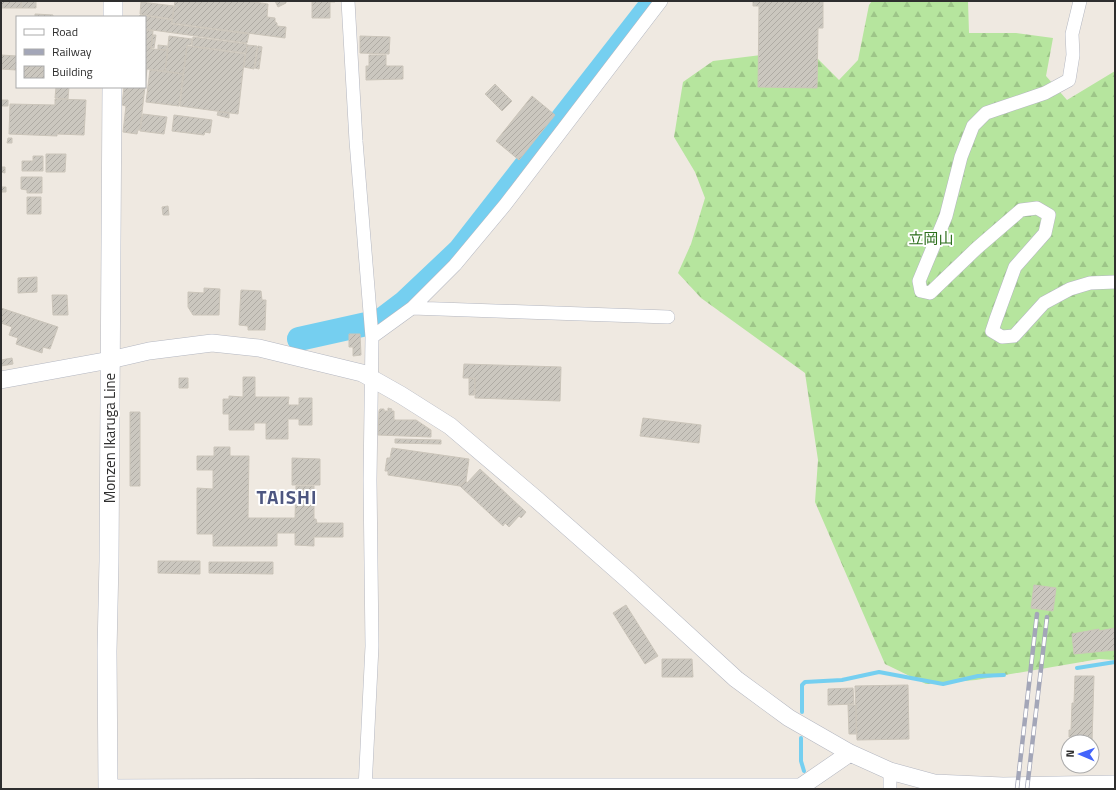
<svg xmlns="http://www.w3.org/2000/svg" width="1116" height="790" font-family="'Titillium Web','Noto Sans JP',sans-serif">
<defs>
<pattern id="forest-firs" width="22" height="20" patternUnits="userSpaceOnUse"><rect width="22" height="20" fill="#b6e59e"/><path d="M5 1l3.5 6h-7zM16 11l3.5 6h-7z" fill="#9dc588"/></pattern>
<pattern id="building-hatch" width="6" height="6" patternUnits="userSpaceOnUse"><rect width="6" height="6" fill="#cbc7bf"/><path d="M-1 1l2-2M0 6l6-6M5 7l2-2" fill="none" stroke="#afaba4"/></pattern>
</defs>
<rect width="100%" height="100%" fill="#efe9e1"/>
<path fill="url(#forest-firs)" d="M872,1H968L969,33H1016L1053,38L1046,76L1067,100L1115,71V660L1099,659L976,680L926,684L885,664L815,502L818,460L805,373L701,298L678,273L691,244L705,198L695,172L674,137L683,82L713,61L761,55L816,57L839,80L858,60L869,5Z"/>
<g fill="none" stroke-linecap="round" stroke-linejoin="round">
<path stroke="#75cff0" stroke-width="4" d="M1077,668L1115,662
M802,712V685L805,682L842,680L879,672L943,684L978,676L1004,675
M801,738V761L804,771"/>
<path stroke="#75cff0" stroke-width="24" d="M299,339L380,321L405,302L460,250L654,1"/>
</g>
<path fill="url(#building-hatch)" stroke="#cbc5ba" d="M1,1H21V8H1Z
M21,1H36V8H21Z
M175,1H247L268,4L267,17L275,18V22L277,23V26L286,27L285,38L172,23Z
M275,1H286V3L278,7Z
M312,1H335V2H330V18H312Z
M753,1H823V28H818L817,88L758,87L759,6H753Z
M141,2L174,6L172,19L140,14Z
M35,14L53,15V17H35Z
M140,15L172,20L171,24L249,34L247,43L145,29V17H139Z
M145,30L153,31L151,49L168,50L165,71L147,69L140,130H138L137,134L123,132L126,106L122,105L124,87H145Z
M153,35H156L154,48H151Z
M169,36L192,39L191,45H187L183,74L165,71Z
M360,36L390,37L389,54L360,53Z
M193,37L247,44L246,53L192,46Z
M158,45L167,46L166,50L158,49Z
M247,45L257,46L254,69L244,67Z
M187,46L245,54L238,114L180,106Z
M258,46L262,47L259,69L255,68Z
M1,55L17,56L16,70L1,69Z
M369,55H386V66H403V79L366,80V66H369Z
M150,70L183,74L179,106L146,102Z
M495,84L512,101L502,111L485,94Z
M56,87H69L68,99L55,98Z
M532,96L555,115L519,160L496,141Z
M55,99L86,100L84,135L57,134V136L9,134L10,104L55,105Z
M1,100H8V106H1Z
M218,112L229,113V118L217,115Z
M143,114L167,117L164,134L140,131Z
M174,115L212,120L210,133L205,132L204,135L172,131Z
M8,138H12V143H7Z
M46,154H66L65,172H46Z
M33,156H43V171H22V161H33Z
M1,167H5V173L1,172Z
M21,177H42V193H27V190L21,189Z
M1,187H6V192H1Z
M27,197H41V214H27Z
M168,206L169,215H163L162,207Z
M37,277V292L18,293V278Z
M204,288L220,289L219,315H193L188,307V292L204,293Z
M241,290L261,291L262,300H266L265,330H248V326L239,325Z
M52,295H67L68,315H53Z
M1,308L58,327L50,349L43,347L42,353L16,344L18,338L9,335L12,327L1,323L3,317L1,316Z
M349,334H360L361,355L353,356V347H349Z
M12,358L13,364L1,366V360Z
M464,364L561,367L560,401L475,398V378H463Z
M243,377H255V397H289L288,405H299V398H312V425H299V419H288V439H266V423H254V430H229V414H223V399H229V396L243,397Z
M179,378H188V388H179Z
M469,378L475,379L474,395H469Z
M388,408L392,409L391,411H394V420H416L431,430V437L378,435L379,411L380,409H384V411H388Z
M130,412H140V486H130Z
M643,418L701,425L699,443L640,436Z
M395,439L441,440V444L395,443Z
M214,447H230V456H249L248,518H295L296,486H314V519H316L317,523H343V537H314V546L295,545V533H277V546H213V534H197V488L213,489V470H197V456H214Z
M392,448L469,459L466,481L460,486L388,475V471H385L387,458H390Z
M292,458L320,459V485H292Z
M480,469L526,512L521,518L519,516L509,527L505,523L503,526L460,486L466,481L467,483Z
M158,561H200V574L158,573Z
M209,562H273V574L209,573Z
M1034,585L1056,588L1053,611L1031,608Z
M626,605L658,656L645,664L613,613Z
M1115,628V650L1074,654L1072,634L1099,629V631Z
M662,659H692L693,677H662Z
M1075,676H1094L1092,742H1071V737H1069V730H1071L1072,703H1074Z
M908,685L909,739L857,740L855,686Z
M853,688L854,704L828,705V689Z
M848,705H856V734H849Z"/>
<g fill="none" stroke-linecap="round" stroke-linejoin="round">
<g stroke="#b4b7c1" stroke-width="14">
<path id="minor" d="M348,1L356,141L372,337L370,480L372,646L365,789
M1080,1L1072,34L1073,55L1069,80L1045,93L986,113L973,126L961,157L946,216L919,281L921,291L930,293L977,248L1021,210L1037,208L1049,215L1045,233L1015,267L996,319L992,331L1002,337L1014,336L1044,303L1070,289L1090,283L1115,282
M412,308L668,317
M372,337L412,308L455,265L505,205L661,1
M890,789V771"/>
</g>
<g stroke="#b4b7c1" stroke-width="18">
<path id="tertiary" d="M1,380L110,360L149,351L212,343L259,348L362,373L401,395L450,426L536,499L627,579L736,679L789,718L850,753L890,771L934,783L1003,786L1115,784
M108,788L365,787H798L802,786L850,753"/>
</g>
<g stroke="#b4b7c1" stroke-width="20">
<path id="secondary" d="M113,17V1
M108,789L107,651L109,561L112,87"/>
</g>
<use href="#minor" stroke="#fff" stroke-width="13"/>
<use href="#tertiary" stroke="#fff" stroke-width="17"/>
<use href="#secondary" stroke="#fff" stroke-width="19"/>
<g stroke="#a3a6b8" stroke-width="4.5">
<path id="rail" d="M1017,789L1037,614
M1027,789L1047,617"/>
</g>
<use href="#rail" stroke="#fff" stroke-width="3" stroke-dasharray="9" stroke-linecap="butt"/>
</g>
<g text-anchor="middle" stroke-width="4" stroke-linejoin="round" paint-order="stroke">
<g font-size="15" fill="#2c6e1b" stroke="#fff">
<text x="931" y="244">立岡山</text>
</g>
<g font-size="15" fill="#2e2e2e" stroke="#fff">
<text transform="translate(110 438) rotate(-90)" y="5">Monzen Ikaruga Line</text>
</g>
<g font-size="19" font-weight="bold" letter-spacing="1" fill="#4d5680" stroke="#fff">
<text x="287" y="504">TAISHI</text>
</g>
</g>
<rect width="1116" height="790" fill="none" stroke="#2e2e2e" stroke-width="4"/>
<rect x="16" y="16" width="130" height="72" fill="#ffffff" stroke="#ababab"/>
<rect x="24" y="29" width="20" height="6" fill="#ffffff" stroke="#ababab"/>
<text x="52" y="36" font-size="12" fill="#2e2e2e">Road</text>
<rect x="24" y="49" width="20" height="6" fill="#a3a6b8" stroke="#ababab"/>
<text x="52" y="56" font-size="12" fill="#2e2e2e">Railway</text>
<rect x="24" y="66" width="20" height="12" fill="url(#building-hatch)" stroke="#ababab"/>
<text x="52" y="76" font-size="12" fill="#2e2e2e">Building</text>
<g transform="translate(1080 754) rotate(272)"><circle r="19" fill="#ffffff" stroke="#ababab"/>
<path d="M0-3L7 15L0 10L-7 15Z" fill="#4264fb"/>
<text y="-6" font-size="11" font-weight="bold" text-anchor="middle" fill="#2e2e2e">N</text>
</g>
</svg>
